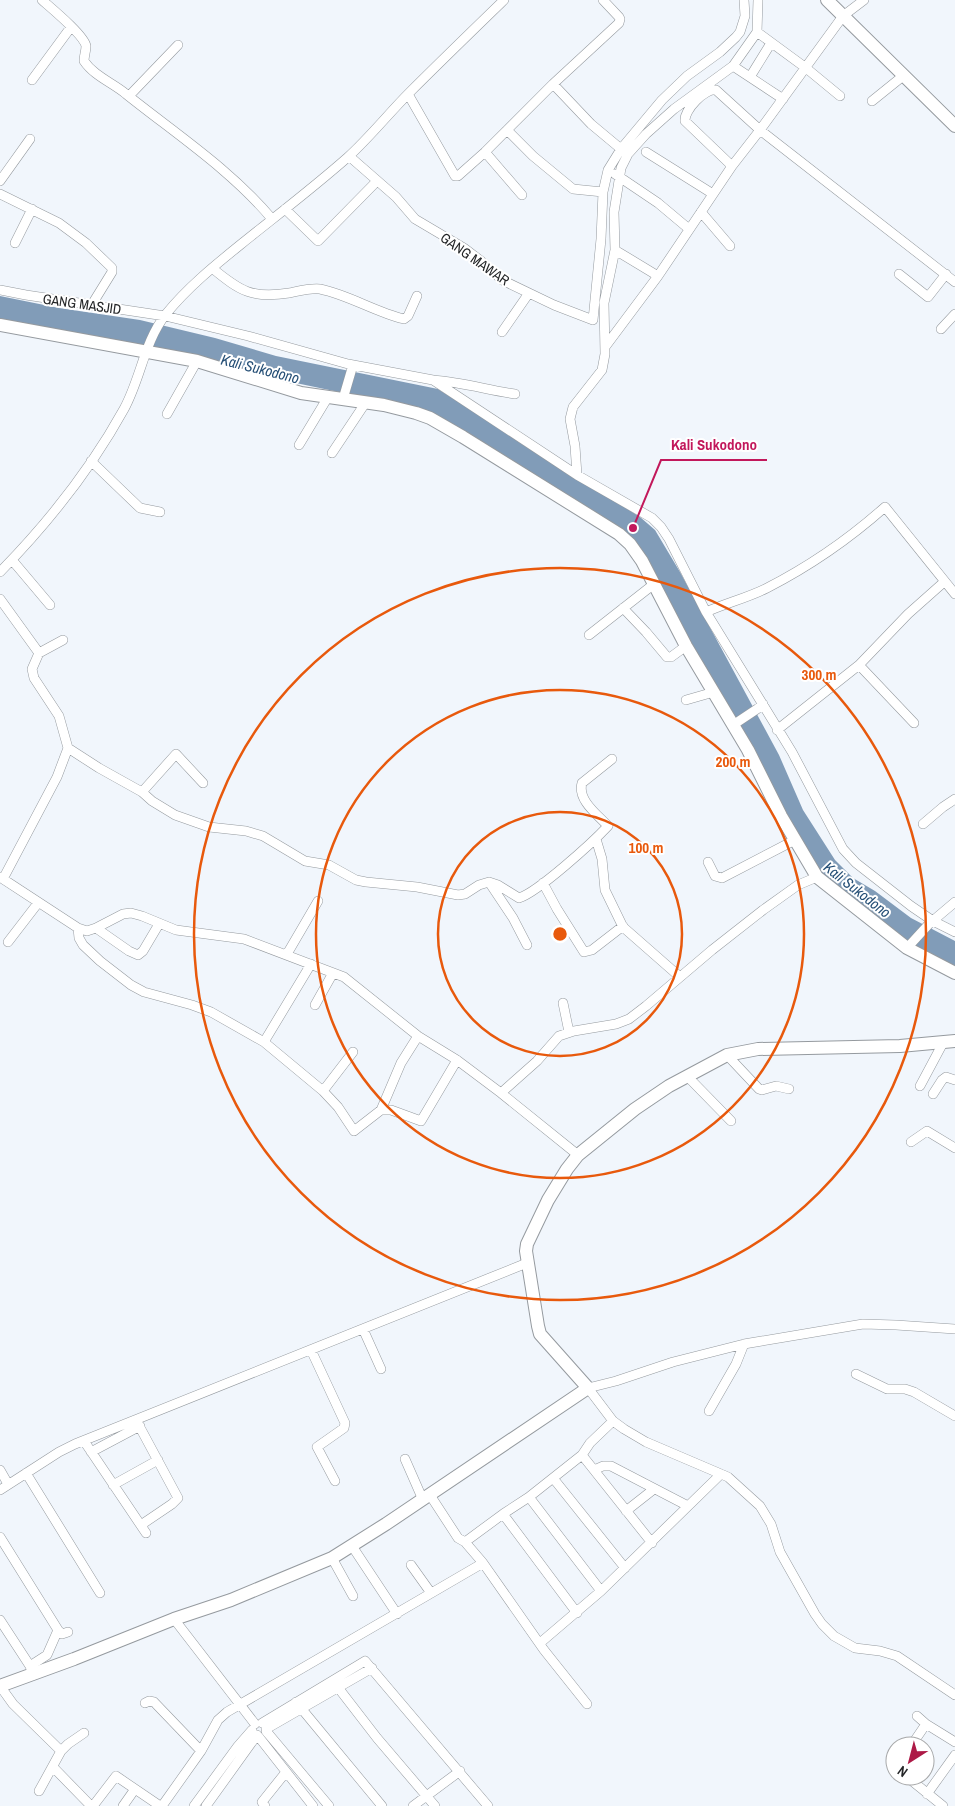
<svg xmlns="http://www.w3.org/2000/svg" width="955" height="1806" font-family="'Archivo Narrow',sans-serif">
<rect width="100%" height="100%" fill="#f1f6fc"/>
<path fill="#819cb8" d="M0,296L59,308L140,320L215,338L276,356L438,389L640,517L655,530L680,572L779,755L803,810L835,860L853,878L875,891L911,918L955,941V970L918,952L817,873L642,557L427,415L377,400L0,321Z"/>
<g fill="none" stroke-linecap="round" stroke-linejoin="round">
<g stroke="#959a9f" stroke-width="10">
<path id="street" d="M42,0C51,8 84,35 86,46C86,51 84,56 84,61C94,76 113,83 126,94C176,134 231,170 272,219
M757,32L806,68L840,96
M733,66L783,99
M750,77L771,43
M32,80L71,27
M553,84L591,124L621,149
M408,94L455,176H458L485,152L553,84L619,23L620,19L619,17L603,0
M129,96L178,45
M872,101L903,76
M507,130L533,156L573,189L603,192
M485,152L522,195
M646,152L713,194
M349,156L396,197L415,219L464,248L481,261L502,280L554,305L593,320L601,239L603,192L608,170L621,149L662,100L687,76L720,52L736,37L740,32L745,16L744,0
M732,166L685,121C684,110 705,88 716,90L760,130L955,282
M615,174L658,203L689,229
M0,181L30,139
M0,194L59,223L86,243L112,268V272L91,306
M285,209L318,241L377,181
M701,212L730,246
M15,243L32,209
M615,250L658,276
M212,268C240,291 252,299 289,293C299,291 310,288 320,289C349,295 375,312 404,319L408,316L417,296
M899,274L928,297L946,274
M0,290L26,295L165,316L248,336L348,364L433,380L577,475L652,518L661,527L669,539L706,612L792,752L843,849L856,863L911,906L933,921L955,932
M941,329L955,314
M502,332L529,293
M605,347L658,276L732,166L760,130L843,16L864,0
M433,380C461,382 488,390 515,394
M343,399L353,365
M167,414L197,361
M299,445L328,397
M332,453L366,402
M91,461L140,508L160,512
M577,475L575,446L570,419L573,407L602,370L605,354L604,303L615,250L614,212L621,168L628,154L646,134L674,109L733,66L757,32L758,0
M12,560L50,605
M0,572C46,525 92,467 124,409C141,378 144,342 166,314C187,288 214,266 240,245C276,216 313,188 348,157C370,137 389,113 410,92C441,61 472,31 504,0
M0,599L39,653L63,640
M623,608L646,632L667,657H671L686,646
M706,612C726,603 747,598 767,588C810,566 849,539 885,507L955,594
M589,635L654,584
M686,700L714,692
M914,723L859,665L908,614L944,582
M733,725L757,709L763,704
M777,730L859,665
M68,748L99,768L142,792L152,801L175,815L209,827L246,831L263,836L305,861L329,865L356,880L366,882L417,887L458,895L465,894L479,885L489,882L498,885L519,898C538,892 592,843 608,826C598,815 577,800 582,783L612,759
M142,792L176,754L203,783
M923,824L943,807L955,799
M596,839L602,859L605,890L623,927L680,977
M708,862L715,876L722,878L795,840
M0,877L78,928L87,931L96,928L123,914L131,913L142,916L176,930L244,939L344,977L418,1036L457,1060L501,1093L578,1155
M3,879L57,777L68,748L59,716L34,678L32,669L39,653
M489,882L513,918L527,945
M543,883L557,909L584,952L592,950L623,926
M78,928L79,938L83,945L100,961L131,985L144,992L192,1005L211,1012L264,1042L323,1091L338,1107L354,1131L381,1110L401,1063L418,1036
M96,928L129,951L138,955L143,951L159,924
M8,942L38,903
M907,948L929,924L955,902
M287,954L318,901
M563,1003L569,1032
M315,1005L333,973
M264,1042L311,964
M727,1055L759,1089L762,1090L776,1086L789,1089
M688,1077L731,1121
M920,1086L943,1043
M323,1091L353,1052
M501,1093L537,1061L559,1036L574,1031L616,1024L629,1019L646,1006L712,950L763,910L798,885L817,877
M933,1094L942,1080L946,1077L955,1080
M381,1110H391L421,1121L457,1060
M911,1142L927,1131L955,1148
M363,1329L381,1369
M955,1329L896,1325L863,1324L744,1344L673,1362L616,1381L588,1388L613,1421L624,1429L646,1442L728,1477L760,1506L771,1524L780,1552L815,1614L822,1624L834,1636L855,1648L880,1651L897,1656L955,1695
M311,1350L345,1423L344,1428L317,1447L335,1481
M856,1374L887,1389H905L914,1392L955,1416
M709,1411L736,1364L744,1344
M136,1420L178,1498L172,1504L141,1525
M84,1441L146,1533
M91,1452L140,1426
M582,1455L652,1543
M405,1459L423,1500
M0,1470L8,1484
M594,1470L603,1466H611L688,1506
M26,1473L100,1593
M553,1478L625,1568
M113,1485L158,1460
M0,1490L59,1452L75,1444L527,1263
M430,1495L458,1538L465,1542L483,1563L544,1650L587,1704
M529,1497L601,1591
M626,1511L654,1489
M503,1514L577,1613
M0,1537L58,1630L62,1634L68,1632
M465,1542L503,1514L529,1497L582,1455L590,1443L613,1421
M352,1546L397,1614
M332,1558L353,1596
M411,1565L431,1593
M174,1619L255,1724
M0,1620L30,1666L33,1675
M540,1643L601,1591L721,1474
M30,1666L47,1655L58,1630
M333,1681L377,1738L435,1806
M0,1686L13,1704L61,1751L39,1791
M296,1702L382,1806
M145,1703L149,1701L154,1702L201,1751
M917,1716L926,1724
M262,1723L365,1661L488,1806
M266,1729L372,1668
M266,1731L329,1806
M258,1736L313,1806
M911,1746L926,1724L955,1742
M61,1751L68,1744L84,1733
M53,1767L91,1806
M906,1776L943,1806
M927,1794L955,1755
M93,1806L116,1776L160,1806
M123,1806L135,1789
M162,1806L201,1751L218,1720L227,1712L483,1563
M194,1806L238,1746L252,1730
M206,1806L257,1735
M265,1806L262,1802L286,1772
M413,1806L460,1771"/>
</g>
<g stroke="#959a9f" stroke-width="14">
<path id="secondary" d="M827,0L955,126
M0,325L197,361L301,393L384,405L416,413L430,418L463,437L619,534L630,544L642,561L686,646L748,750L781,816L817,877L907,948L955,973
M0,1686L74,1659L174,1619L231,1600L332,1558L386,1524L588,1388L540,1334L538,1326L526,1251L527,1244L548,1200L567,1169L578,1155L635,1109L669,1086L727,1055L758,1049L900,1046L955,1041"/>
</g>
<use href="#street" stroke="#fff" stroke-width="9"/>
<use href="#secondary" stroke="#fff" stroke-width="12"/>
</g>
<g fill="none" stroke="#e8590c" stroke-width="2.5">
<circle cx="560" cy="934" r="122"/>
<circle cx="560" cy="934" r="244"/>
<circle cx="560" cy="934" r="366"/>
</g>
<g text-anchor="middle" stroke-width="4" stroke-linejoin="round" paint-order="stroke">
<g font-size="14" fill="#232527" stroke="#fff">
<text transform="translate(475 259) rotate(35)" y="5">GANG MAWAR</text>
<text transform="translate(82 304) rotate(8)" y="5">GANG MASJID</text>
</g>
<g font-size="15" font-style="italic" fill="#254f76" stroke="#fff">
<text transform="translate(260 369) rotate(14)" y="5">Kali Sukodono</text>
<text transform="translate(857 890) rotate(38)" y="5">Kali Sukodono</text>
</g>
</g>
<circle cx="560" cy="934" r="8" fill="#e8590c" stroke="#fff" stroke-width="2.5"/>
<g font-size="15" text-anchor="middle" font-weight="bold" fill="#e8590c" stroke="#fff" stroke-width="4" stroke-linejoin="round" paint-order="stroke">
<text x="819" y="680">300 m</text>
<text x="733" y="767">200 m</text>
<text x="646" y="853">100 m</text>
</g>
<path fill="none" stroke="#c2185b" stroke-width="2" d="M633 528L661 460H767"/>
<circle fill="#c2185b" stroke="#fff" stroke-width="2" cx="633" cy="528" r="5"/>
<g font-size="15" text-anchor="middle" font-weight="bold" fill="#c2185b" stroke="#fff" stroke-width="4" stroke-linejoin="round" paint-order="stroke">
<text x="714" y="450">Kali Sukodono</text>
</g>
<g transform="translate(910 1761) rotate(216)"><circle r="24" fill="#ffffff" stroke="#a7a8a9"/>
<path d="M0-4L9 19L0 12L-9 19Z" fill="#ad1a47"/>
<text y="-8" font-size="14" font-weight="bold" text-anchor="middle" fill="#232527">N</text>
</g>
</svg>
